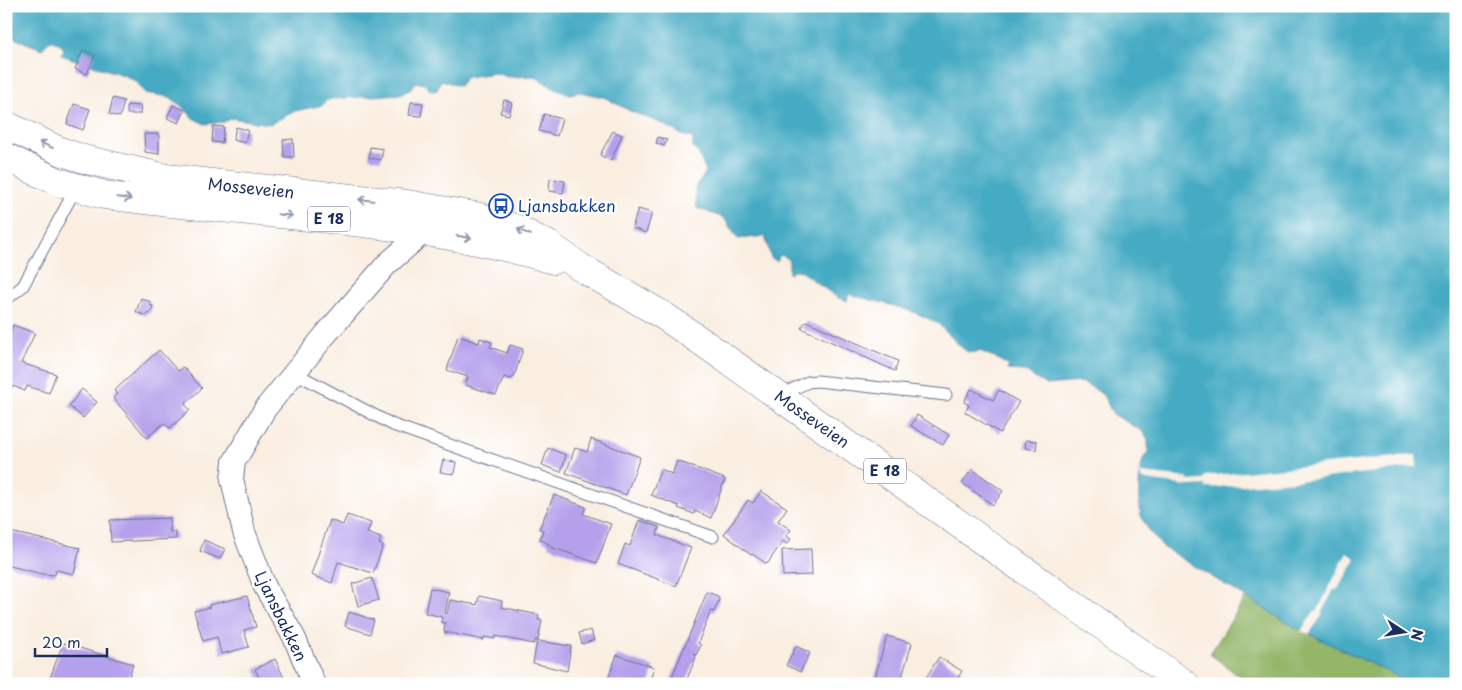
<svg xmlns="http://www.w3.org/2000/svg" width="1462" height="690" font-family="'Playpen Sans',sans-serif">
<rect width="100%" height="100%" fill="#fff"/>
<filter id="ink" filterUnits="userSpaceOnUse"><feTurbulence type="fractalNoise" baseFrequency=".02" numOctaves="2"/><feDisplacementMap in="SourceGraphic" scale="10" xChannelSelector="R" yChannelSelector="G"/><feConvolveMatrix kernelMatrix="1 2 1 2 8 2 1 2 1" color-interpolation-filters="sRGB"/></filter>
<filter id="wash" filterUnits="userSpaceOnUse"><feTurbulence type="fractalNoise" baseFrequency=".0096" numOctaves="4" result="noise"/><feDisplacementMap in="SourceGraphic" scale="20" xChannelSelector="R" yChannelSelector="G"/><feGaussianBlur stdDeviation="1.12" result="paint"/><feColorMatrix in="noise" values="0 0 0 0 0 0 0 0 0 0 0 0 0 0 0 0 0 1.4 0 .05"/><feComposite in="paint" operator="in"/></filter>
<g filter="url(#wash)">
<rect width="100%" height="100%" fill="#faeee1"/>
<path fill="#93b669" stroke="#577264" d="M1246,597L1293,626L1413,684H1250L1210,654Z"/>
<path fill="#44aac3" stroke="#306c90" d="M6,6H1456V684H1413L1293,626L1163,547C1154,537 1146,528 1141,515C1137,504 1138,459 1148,452V439L1142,431L1113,414L1103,395L1092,387L1081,382L1046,385L1024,371L1007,370L1009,366C1007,364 983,351 979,351C974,352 970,354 965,350C956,344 949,333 940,326C920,310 875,301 850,295L847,301L838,298L799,270H794L789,274V260L783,255L779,256L777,261L771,258L765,236L738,239L724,218L697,208L695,189L706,172L699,154L693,148V138L682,135L663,124L630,111L604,97L580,92L569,94L557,90L534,76L508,77L495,73L466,77L459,86L441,80L437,90L433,91L428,88L427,85L416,82L410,90L399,94L331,99L325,101L323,105L295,111L270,124L231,118L224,122L205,124L193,118L184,108L170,97L145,93L137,82L126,76L61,55L64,50L61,44L50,40L42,49L6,35Z"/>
<path fill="#faeee1" d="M849,295L899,308L940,325L939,328L899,310L851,298L847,304Z
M1416,455L1417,467L1306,480L1206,488L1205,485L1188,486L1141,479L1140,473L1188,478L1187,481L1204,480L1205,476Z
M1347,552L1356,559L1337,590L1334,589L1321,613L1323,614L1309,634L1301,631L1314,612L1318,610Z"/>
<g id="blocks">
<path fill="#b5a1eb" d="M83,50L95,55L87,74L75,69Z
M113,98L124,101L120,117L109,114Z
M504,100L512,103L509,115L500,113Z
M411,102L423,103L421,116L409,115Z
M74,104L90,109L83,130L67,124Z
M127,105L141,106L140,114H127Z
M173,105L185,110L179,123L167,118Z
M544,114L562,119L557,136L539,131Z
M213,126L224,127L222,143L212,142Z
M236,127L248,130L245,143L233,140Z
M613,131L622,135L611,161L600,155Z
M144,134H159V154L145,152Z
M658,137L667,140L664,146L656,143Z
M293,139L294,157H284L283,140Z
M370,147L383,149L381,160L369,158Z
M550,179L565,181L563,193L549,191Z
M638,209L652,213L646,233L632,228Z
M6,236L12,238L7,257L6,256Z
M141,298L151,302L150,305L153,306L150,314L147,313L146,316L136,312Z
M806,321L898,361L895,371L801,328Z
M13,325L35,333L21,363L56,374L49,393L27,386L25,391L13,386L6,401V344Z
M458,336L479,343L480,338L492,342L490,347L507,353L510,345L523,349L514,377L511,379L504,377L496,395L465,385L468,377L447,370Z
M159,350L178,371L183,367L202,388L185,404L190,410L170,428L164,423L147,438L113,398L117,394L114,391Z
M82,389L97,402L83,418L69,406Z
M971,389L993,400L999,390L1019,402L1000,433L965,412L969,405L964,402Z
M917,415L949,435L943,445L911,426Z
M591,439L640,457L626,495L566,473L575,448L587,452Z
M1026,440L1037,441L1036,450L1025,448Z
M548,448L566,455L561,472L542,465Z
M443,460L456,462L454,474L440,472Z
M677,461L725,479L711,518L695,511L694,514L678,508L679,506L651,495L661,469L672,474Z
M972,469L1003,491L993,505L962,483Z
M761,491L787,508L778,521L791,530L786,536L791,539L787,544L783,541L767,564L752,554L751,555L724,534L748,500L753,503Z
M554,495L586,507L583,514L611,524L597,563L548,546L549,544L540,539L543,530L539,529Z
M347,515L371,523L367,533L381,538L379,544L383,546L373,573L338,562L332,583L311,575L330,520L343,525Z
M170,518V532H176V539L111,542L110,520Z
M639,520L659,527L657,535L691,548L676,586L618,564L625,544L630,546Z
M6,531L80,548L74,574L56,570L55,575L42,574L6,565Z
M204,540L225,549L220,559L200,551Z
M811,549L812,575L783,576L782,550Z
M372,578L379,600L358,606L352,584Z
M430,588L449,592L445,613L447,614L450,600L477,605L479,596L502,601L501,607L539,615L538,620H542L538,640H535L534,644L495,636V639L484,637V640L444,632L445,623L441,622L442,617L425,613Z
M707,592L718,596L719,600L714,612L711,611L698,643L701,645L696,655L693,654L696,657L685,684H669Z
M247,596L256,627L244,630L249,647L221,654L217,637L203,641L194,611L210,607L209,605Z
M349,612L374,620L370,634L345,626Z
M591,630L594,640L582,644L579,633Z
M887,636L912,643L900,684H873Z
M537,641L571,646L567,671L533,663Z
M63,643L133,664L127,684H55L56,680L50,678Z
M796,646L810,653L800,672L786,665Z
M617,655L654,667L649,684H606Z
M939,657L962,671L954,684H922Z
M275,659L287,684H262L255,669Z
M912,679L920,684H909Z"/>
</g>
</g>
<g filter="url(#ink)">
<use href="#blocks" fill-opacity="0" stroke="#69728c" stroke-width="1"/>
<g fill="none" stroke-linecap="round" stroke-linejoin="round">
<g stroke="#69728c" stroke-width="13">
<path id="lane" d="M7,299L23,286L76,188
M295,373L393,425L713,537
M779,396L808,382L817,381L946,395"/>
</g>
<g stroke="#69728c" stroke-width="24">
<path id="street" d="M314,684L294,637L265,587L244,532L232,479L234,462L265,409L326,334L387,264L426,230"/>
</g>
<g stroke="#69728c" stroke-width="29">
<path id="highway" d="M6,125L60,151L87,160L166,178L407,204L481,217L517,229L549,245L580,267L664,316L705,344L1185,684
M6,157L58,182L104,195C255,216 407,217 554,260"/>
</g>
<use href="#lane" stroke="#fff" stroke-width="11"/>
<use href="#street" stroke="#fff" stroke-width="22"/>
<use href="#highway" stroke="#fff" stroke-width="28"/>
</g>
<defs><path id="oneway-shaft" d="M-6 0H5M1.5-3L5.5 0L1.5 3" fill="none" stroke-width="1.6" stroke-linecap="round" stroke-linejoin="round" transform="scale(1.25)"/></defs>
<g stroke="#8d97ae">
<use href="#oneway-shaft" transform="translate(46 145) rotate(-156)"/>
<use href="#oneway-shaft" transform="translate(124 198) rotate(8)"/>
<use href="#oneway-shaft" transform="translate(366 200) rotate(-174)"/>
<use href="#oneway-shaft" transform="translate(285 215) rotate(6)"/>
<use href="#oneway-shaft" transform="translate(524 232) rotate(-157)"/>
<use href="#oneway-shaft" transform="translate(464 237) rotate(10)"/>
</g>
</g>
<defs>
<g id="bus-ring" transform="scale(1.25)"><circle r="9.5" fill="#fff" stroke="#1a4fb4" stroke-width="1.5"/><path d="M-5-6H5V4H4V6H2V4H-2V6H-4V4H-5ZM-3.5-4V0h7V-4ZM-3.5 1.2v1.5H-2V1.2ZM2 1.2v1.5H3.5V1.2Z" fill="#1a4fb4"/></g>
</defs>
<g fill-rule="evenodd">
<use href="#bus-ring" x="501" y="206"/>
</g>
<g text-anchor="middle" stroke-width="5" stroke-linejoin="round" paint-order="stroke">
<g fill="#fff" stroke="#5f6d8e" stroke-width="1">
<rect x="308" y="206.5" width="42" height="25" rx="4"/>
<rect x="864" y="458.5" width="42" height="25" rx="4"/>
</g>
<g font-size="15" font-weight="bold" fill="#1b2f5e">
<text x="329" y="224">E 18</text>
<text x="885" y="476">E 18</text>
</g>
<g font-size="16" fill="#1b2f5e" stroke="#fff">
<text transform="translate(251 188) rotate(6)" y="6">Mosseveien</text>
<text transform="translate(812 419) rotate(35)" y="6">Mosseveien</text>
<text transform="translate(281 616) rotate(64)" y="6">Ljansbakken</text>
</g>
<g font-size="16" fill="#164399" stroke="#fff" text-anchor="start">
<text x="518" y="212">Ljansbakken</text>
</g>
</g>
<rect width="1462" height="690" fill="none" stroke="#fff" stroke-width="25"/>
<g transform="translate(1404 632) rotate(102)" stroke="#ffffff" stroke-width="4" paint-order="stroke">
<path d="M0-4L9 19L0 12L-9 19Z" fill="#1b2f5e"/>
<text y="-8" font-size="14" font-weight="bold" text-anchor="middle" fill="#1b2f5e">N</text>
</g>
<path d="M35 648v8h72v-8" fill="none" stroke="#1b2f5e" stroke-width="2.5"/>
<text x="42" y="648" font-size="15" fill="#1b2f5e" stroke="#ffffff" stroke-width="4" paint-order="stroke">20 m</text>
</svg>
